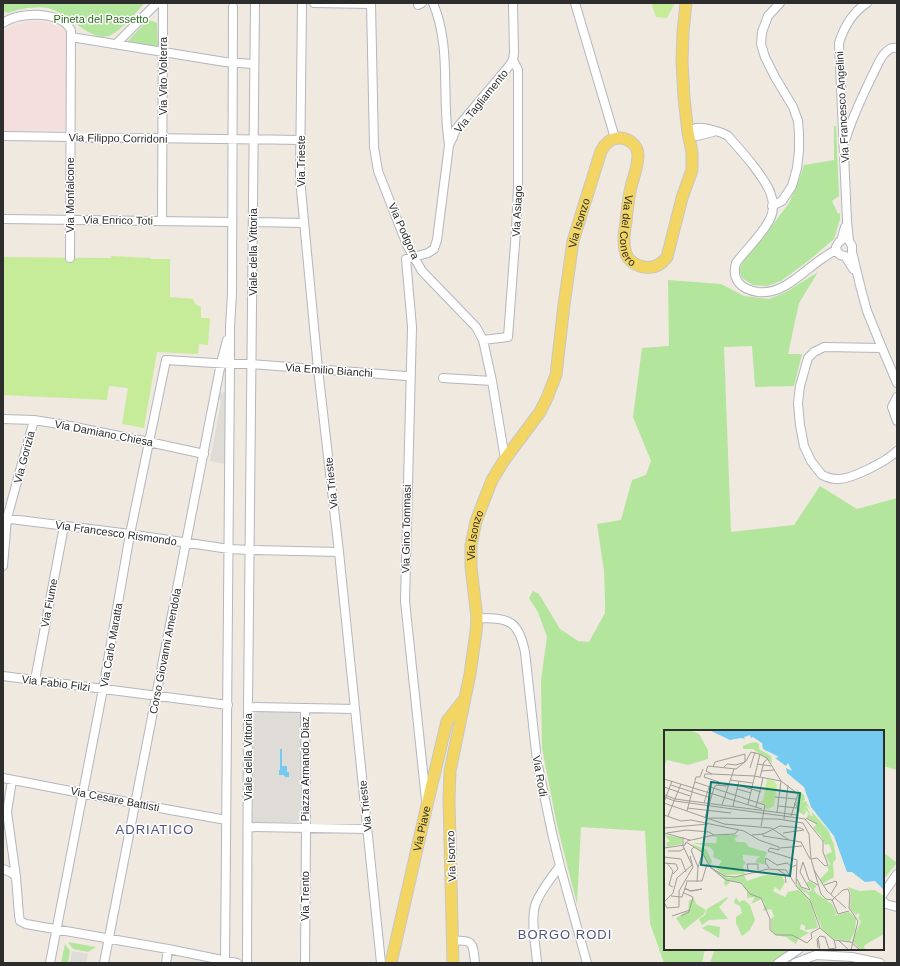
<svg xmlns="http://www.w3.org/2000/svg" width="900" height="966" font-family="Arial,sans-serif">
<rect width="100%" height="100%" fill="#efe9e0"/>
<path fill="#f5dede" d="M38,21L49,23L66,31L67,130L3,131V31L14,25L25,22Z"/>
<path fill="#b3e59d" d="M3,3H145C136,12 122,30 111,35C93,44 68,14 51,9C40,5 19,9 8,13L3,11Z
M149,20L157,23L158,47L127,42L145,23Z
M834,126H836L839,196L832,201L838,214L840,213V219L834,239L808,261L781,281L767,286L753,285L742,278L739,271L744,258L774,223L789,203L799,180L804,165L834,160Z
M818,272L799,303L788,354H802L794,386L755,387L752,346L724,347L731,532L794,525L820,486L857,509L897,498V770L883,766V731H665V949H705L702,963H664L650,923L645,831L581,827L577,904L557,825L542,748L541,680L547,637L538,612L529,598L533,591L539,594L560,629L578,641L589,642L605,613V598L604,571L597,524L621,520L632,480L646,475L651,461L633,417L642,348L669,346L668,280L721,284L744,296L769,299L786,292Z
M883,852L897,863L883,880Z
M68,942L96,947L88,952L73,949Z
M65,944L70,951L68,963H61Z
M715,949H795L774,963H710Z"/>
<path fill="#c6ec99" d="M652,3H675L667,18L656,17L652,6Z
M111,256L151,258V259H170V297L193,299L195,304L201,307V318H210L208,345L199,344L198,354L157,352L144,428L122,424L128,388L109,386L107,400L3,395V257L110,258Z"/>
<path fill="#dfdcd7" d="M224,392L228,395V398L226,402L225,464L210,461L221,401L219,397V394Z
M257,712H298L300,715V820L297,822H258L257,824H254L250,821V813L253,812V774L250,772L251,756L253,753V716L255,713Z
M72,951L88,954L86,963H70Z"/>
<path fill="#74caf0" d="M280,749H282V766H287V772H289V777H285L284,775H279V770H280Z"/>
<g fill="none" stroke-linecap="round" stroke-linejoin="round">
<g stroke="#b3b6c0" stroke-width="10">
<path id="minor" d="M302,3L300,178L302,200L318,369L339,552L381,963
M314,3L371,4
M371,3L374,147L378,171L407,245L422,271L476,327L483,340L492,381L505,459
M433,3C452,48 441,97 449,144
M575,3L615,138
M867,3C853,12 844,27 839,43L847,221L849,241L852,246V252L861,289L867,311L882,348L897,383
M418,5L422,3
M3,23C20,11 60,11 71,30L70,258
M71,37L225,62L253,64
M116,44L157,3
M688,133C690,131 694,129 696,128C704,127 722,132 728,136C736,145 744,154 752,164C763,179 780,198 770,219C762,235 747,248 736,263C734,270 734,277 739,283C744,289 751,291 758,292C784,295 803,271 823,258C827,255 832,252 836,250
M688,133L697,136L713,132
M3,136L301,140
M846,138C853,115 863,95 873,74C877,67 880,57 886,52C889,49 893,47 897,48
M772,206L782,201L792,186L797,168L799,151V134L798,121L793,107L775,77L765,57L761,44L762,32L768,16L780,3
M3,219L232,222
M162,221L163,3
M253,222L304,223
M845,227L841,241L839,242L836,247L837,251L840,255L845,256L853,269
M483,340L508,337L516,230L518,188V70L513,60
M882,348L824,347L814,352L808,358L800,386L798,403L800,425L804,446L811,461L822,475C826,477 832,479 837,479C851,480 887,461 897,451
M443,378L492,381
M897,397L892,407L897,421
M3,419L34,420L65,425L149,442L204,454
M3,518L122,533L229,549L250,550L339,552
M3,566L7,518L34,420
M477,618C508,618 518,619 525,652L537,761L552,833L560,866L587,963
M3,676L228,705
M35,680L64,526
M248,707L355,709
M3,778L143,805L226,820
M12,780L7,812L16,877L19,915L20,921L26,924L168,949L237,963
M426,800L405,601L412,327L406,259L428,253L434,249L437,240L449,145L453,137L456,129L509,66L513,60L514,53L513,3
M248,827L367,829
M3,869L12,873L16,877
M883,894L897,874
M883,901L886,904L897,907
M453,941C474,939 473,944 475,963
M50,963L103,689L130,534L166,360L230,364H252L406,376
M104,963L221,363L227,340
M166,963L168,949
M225,963L230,364V327L232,293L233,7
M247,963L248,707L255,3
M305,963L306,828L305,708
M537,963C536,947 530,917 536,903C541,890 551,878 560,866
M778,963L799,949
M795,963L816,955L852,957L880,963"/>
</g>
<g stroke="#c8c8c8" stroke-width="13">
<g id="major">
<path id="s1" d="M391,963L427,805L447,721L463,701"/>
<path id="s2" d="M453,963L449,800L450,771L470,674L476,632L477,618L471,567V545L476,521L492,480L505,459L540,412L547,398L556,375L564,305L573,241L601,151C604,146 608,140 614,139C625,135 638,144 638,155C638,168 632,180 630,192C628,202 627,212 626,222C625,228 624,234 624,240C624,246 625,253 628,258C632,263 638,266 644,267C654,269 661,265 667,257L682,198L692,170V152L688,133L684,98L682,62L683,32L686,3"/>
</g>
</g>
<use href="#minor" stroke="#fff" stroke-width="8"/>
<use href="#major" stroke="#f2d562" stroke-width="11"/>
</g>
<g text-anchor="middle" stroke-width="3" stroke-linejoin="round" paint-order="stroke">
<g font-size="11" fill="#296d1b" stroke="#fff">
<text x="101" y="23">Pineta del Passetto</text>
</g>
<g font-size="11" fill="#2d2d2d" stroke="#fff">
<text transform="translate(163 76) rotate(-90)" y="4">Via Vito Volterra</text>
<text transform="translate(481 101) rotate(-51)" y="4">Via Tagliamento</text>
<text transform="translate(842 107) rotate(-93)" y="4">Via Francesco Angelini</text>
<text transform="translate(118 138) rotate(1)" y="4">Via Filippo Corridoni</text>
<text transform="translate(301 161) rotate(-90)" y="4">Via Trieste</text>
<text transform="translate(70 195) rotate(-90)" y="4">Via Monfalcone</text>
<text transform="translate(517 211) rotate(-87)" y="4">Via Asiago</text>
<text transform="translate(118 220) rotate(1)" y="4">Via Enrico Toti</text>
<text dy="4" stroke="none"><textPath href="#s2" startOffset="767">Via Isonzo</textPath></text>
<text dy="4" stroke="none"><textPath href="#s2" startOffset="971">Via del Conero</textPath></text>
<text transform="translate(404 231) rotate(66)" y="4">Via Podgora</text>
<text transform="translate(253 252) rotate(-90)" y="4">Viale della Vittoria</text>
<text transform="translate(329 370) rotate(4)" y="4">Via Emilio Bianchi</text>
<text transform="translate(104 433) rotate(11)" y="4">Via Damiano Chiesa</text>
<text transform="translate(24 457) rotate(-75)" y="4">Via Gorizia</text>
<text transform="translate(331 483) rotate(-96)" y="4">Via Trieste</text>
<text transform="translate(406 529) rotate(-89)" y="4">Via Gino Tommasi</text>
<text transform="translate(116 533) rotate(8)" y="4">Via Francesco Rismondo</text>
<text dy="4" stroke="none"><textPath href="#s2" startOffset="431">Via Isonzo</textPath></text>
<text transform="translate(49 603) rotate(-79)" y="4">Via Fiume</text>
<text transform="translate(111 645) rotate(-80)" y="4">Via Carlo Maratta</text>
<text transform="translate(165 651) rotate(-79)" y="4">Corso Giovanni Amendola</text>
<text transform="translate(56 683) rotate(7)" y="4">Via Fabio Filzi</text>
<text transform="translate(248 757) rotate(-90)" y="4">Viale della Vittoria</text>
<text transform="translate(305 769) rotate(-90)" y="4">Piazza Armando Diaz</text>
<text transform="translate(540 776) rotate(80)" y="4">Via Rodi</text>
<text transform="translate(115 799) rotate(11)" y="4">Via Cesare Battisti</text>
<text transform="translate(365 806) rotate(-96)" y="4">Via Trieste</text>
<text dy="4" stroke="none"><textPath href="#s1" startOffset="138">Via Piave</textPath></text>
<text transform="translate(451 856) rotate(-92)" y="4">Via Isonzo</text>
<text transform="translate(305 896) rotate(-90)" y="4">Via Trento</text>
</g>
<g font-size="13" letter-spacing="1" fill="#4d547f" stroke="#fff">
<text x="155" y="834">ADRIATICO</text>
<text x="565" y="939">BORGO RODI</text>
</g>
</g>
<g transform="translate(664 730)">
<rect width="220" height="220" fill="#efe9e0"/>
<path d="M0,0H26L35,4L44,20V29L24,35L3,30L0,36ZM92,12L95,14V19L107,26L108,33L89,19H79V16L86,13ZM131,58L140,65L141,70L138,72L142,71L146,79L143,76L140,78L143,77L147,86L140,78L142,82L140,85L135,82L132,74L135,63ZM147,81L164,100L170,115L172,129L169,133L170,147L158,154L156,149L165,140L163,137L166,134L161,125L168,122L165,114L161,115L157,106L149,98L153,94L143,88L144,84L149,87ZM0,105L18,108V114L3,117L2,113L6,111ZM61,105H75L70,109L73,112H81L85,117L103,122L100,131L102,135L91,132L96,126L79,125V130L82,133L79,136L81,144L61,145L52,139L58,131L49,127L50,122L46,117L28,113H52L53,107L46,106ZM27,114L42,119L48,131L46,136L38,123ZM47,138L65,148L80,145L83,151L101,145L118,146L121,152L116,161L111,157L109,161L121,167L124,162L134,160L140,163L147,173L154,198L141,200V196L137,194L136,199L145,203L134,209L132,214L122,207L112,205L107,200V189L110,186L107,179L99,181L101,174L97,169L87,174L91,167L83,168V161L78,153L64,151L66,152L62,156L60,154L61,150ZM134,151L136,157L145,162L148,160L142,153L145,151L153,156L150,159L152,163L168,174L173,184L170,186L185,182L192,188L191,201L186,211L169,209L158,199L147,171L144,164L133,158ZM184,157L195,161L211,160L220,166V204L204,213L200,216L201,220H197L188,211L197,191L194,188L196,185L194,183L192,185L186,179L187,163ZM63,167L64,168L55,177L64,189L45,190L38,195L35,189L41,185L43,179ZM72,167L75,172L80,170L86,175L91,190L86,200L78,206L72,193V187L78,183L76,176L70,173ZM30,168L32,174L42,180L40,184L20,200L12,188L24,181L25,171ZM44,195L56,197L55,208L38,198Z" fill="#b3e59d"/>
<path d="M103,49L110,51L113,55L110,76L104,79L101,78L102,74L95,72L99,71Z" fill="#c6ec99"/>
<path d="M45,0H220V160L211,151L201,152L188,142H183L170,106L147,77L140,57L123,43L122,38L128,41L124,33L122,36L111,28L115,27L99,19L98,13L89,7L87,8L86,5L80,7L81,9L77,8L66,10Z" fill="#74caf0"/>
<path fill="none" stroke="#a19e98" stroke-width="1" d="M93,34L107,36M49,37L51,32L81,24V32L72,35L63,34L60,37M86,38L91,22M97,41L110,40M48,44L90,46L117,51L113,82M96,47L100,32L104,29M0,49L98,79M66,50L89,53M31,52L101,75L97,96M7,55L47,68M55,55V52L40,47L41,44H48L42,41L44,36L72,39L82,31L87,22L95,24L103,28L117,51L134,64L127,86M74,55L97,62M0,57L26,66M50,58L52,55L64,56M73,59L87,63M1,65L11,69L133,85M0,67L11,71L141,89L159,111V122L164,135L161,136L153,128L147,129M111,67L132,69M0,72L8,51M0,73L60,94M40,73L45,57M130,73L135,79L133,85M84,74L96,24M58,75L70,39M69,76L75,51M114,76L134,78M92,77L99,48M23,78L67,83M23,81L32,47H36L39,39M0,85L17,91L27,90L80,101L95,110L115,117V120L106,118L104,121L133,130L132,156L146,170L156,198L170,210L187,212L196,220M4,86L17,54M41,88L50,58M45,88L114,89L139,93L145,104L147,129L157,164L162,169L168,170M142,88L153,94M120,89L124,55M60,94L107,98L125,110L137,112L146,129M0,98L44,94M0,103L26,110M3,103L22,100L45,102L50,105M119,103L140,100L137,98M99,104V106L125,110M88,105L99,104L116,96L137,98M19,107V116L28,135L13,148L9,163L0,172L3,178L15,177V161L29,137L26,126M23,111L50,105L71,104L74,100M22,112L38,122L46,137L61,146L71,147L104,139L122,140L131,154M30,117L27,120L34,137L38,125M0,118L21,115L22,112M116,118L138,116M4,121H16L21,118M0,127L17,129L22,142M139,132L145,150L154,155M0,133L12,134L14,139L9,144M3,133L9,141L5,155L9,157M46,137L62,150L77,153L86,164L97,168L106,189V200L112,205H128L143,213L148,208L147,203L156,198M105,138L101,132L102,128L113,135L123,133L128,137L132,135M114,140L121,144L122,153M150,140L163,161L182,178M88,141L84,140L83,134H94V140M133,149L137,157L146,160L136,142L139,132M22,151H38L43,134M33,152L34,137M160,155L172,151L173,154L167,164M21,159L28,161L38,159L26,161L21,158M7,166L18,167L23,152M168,170L179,160L184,159L186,164L185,178M168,170L174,184L185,181M185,178L194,191L187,220M8,186L26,180M17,186L25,182L29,167L20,163M154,208L156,220M175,211L185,220M154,218L153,209L156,206L161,207L165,219L172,218L170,210"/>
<path fill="#0f766e" fill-opacity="0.15" stroke="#0f766e" stroke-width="2" d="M47,52L136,63L126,146L37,135Z"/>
<rect width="220" height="220" fill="none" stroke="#2d2d2d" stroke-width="2"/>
</g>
<rect width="900" height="966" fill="none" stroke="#2d2d2d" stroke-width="8"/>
</svg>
